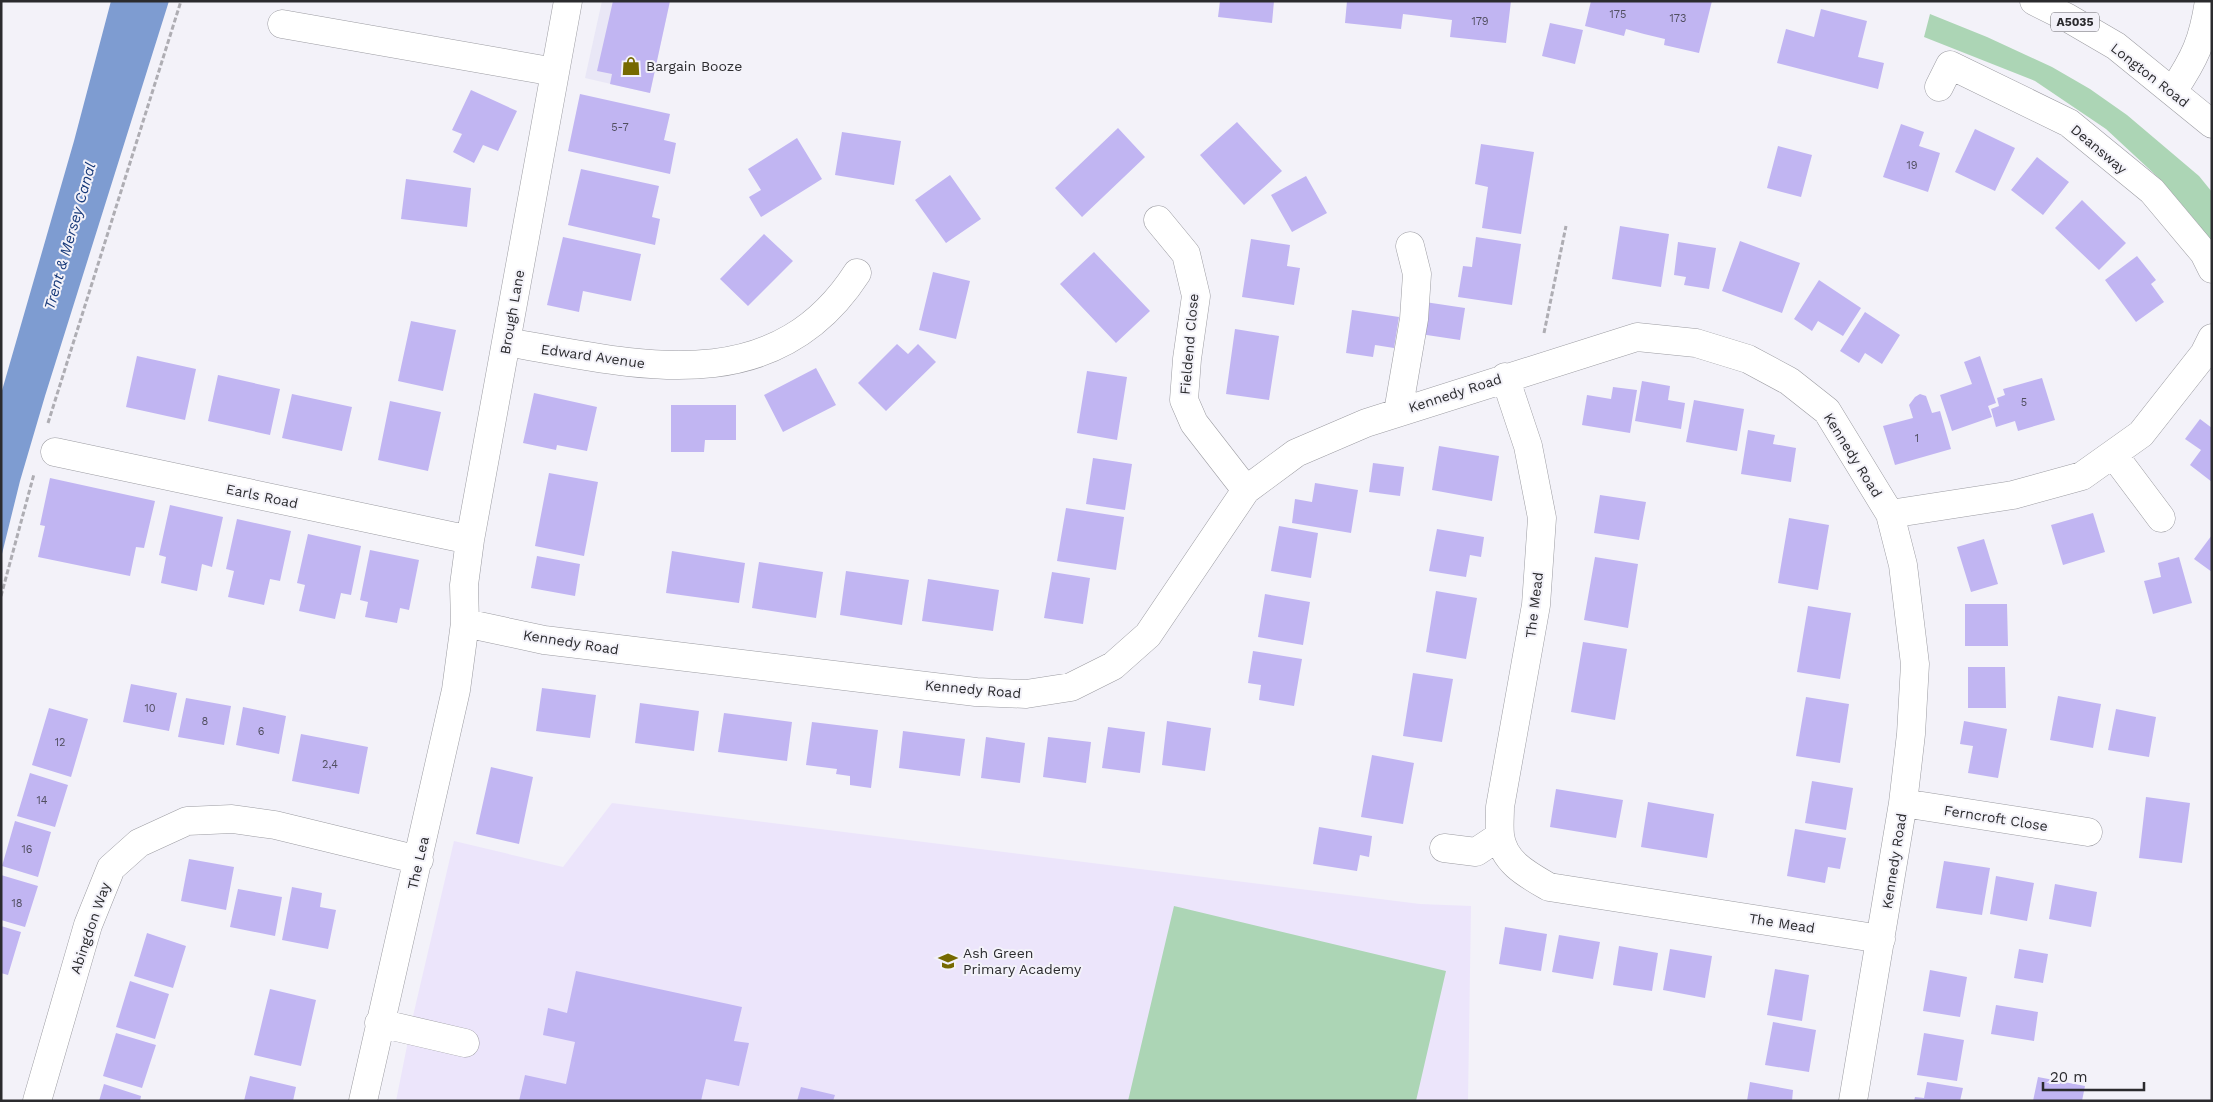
<svg xmlns="http://www.w3.org/2000/svg" width="2213" height="1102" font-family="'Work Sans',sans-serif">
<rect width="100%" height="100%" fill="#f3f2f9"/>
<path fill="#e9e7f6" d="M602,1H670L650,93L585,78Z"/>
<path fill="#ece5fb" d="M612,803L1420,904L1471,906L1468,1101H396L413,1016L454,841L563,867Z"/>
<path fill="#acd5b5" d="M1930,14L1987,37L2052,67L2090,89L2127,115L2199,176L2212,192V248L2200,226L2162,181L2106,129L2035,81L1924,37Z
M1174,906L1446,971L1416,1101H1128Z"/>
<path fill="#7e9cd1" d="M111,1H169L45,396L20,481L1,558V394L74,141Z"/>
<path fill="#c1b5f2" d="M613,1H670L650,93L610,84L612,74L597,71Z
M1220,1H1274L1272,23L1218,17Z
M1347,1H1511L1506,43L1450,37L1452,20L1403,14L1401,29L1345,23Z
M1591,1H1712L1699,53L1664,45L1665,39L1644,34L1626,29L1624,36L1585,26Z
M1821,9L1867,21L1858,57L1884,63L1878,89L1777,63L1786,29L1814,37Z
M1550,23L1583,30L1575,64L1542,56Z
M471,90L517,111L498,151L483,145L474,163L453,152L462,134L452,130Z
M580,94L670,114L664,140L676,143L670,174L568,151Z
M1237,122L1282,171L1244,205L1200,155Z
M1901,124L1924,132L1919,146L1940,153L1928,192L1883,177Z
M1118,128L1145,157L1082,217L1055,188Z
M1975,129L2015,148L1995,191L1955,172Z
M842,132L901,141L894,185L835,175Z
M797,138L822,179L761,217L749,197L761,190L748,169Z
M1481,144L1534,152L1521,234L1482,228L1488,187L1475,184Z
M1778,146L1812,155L1801,197L1767,188Z
M2037,157L2069,182L2043,215L2011,190Z
M581,169L659,186L652,217L660,219L655,245L568,225Z
M950,175L981,219L946,243L915,200Z
M1306,176L1327,213L1292,232L1271,195Z
M406,179L471,188L467,227L401,219Z
M2082,200L2126,243L2099,270L2055,228Z
M1620,226L1669,234L1661,287L1612,279Z
M764,234L793,261L748,306L720,279Z
M563,237L641,254L631,301L583,291L579,312L547,305Z
M1476,237L1521,244L1512,305L1458,297L1463,266L1472,267Z
M1251,239L1290,245L1287,266L1300,268L1294,305L1242,297Z
M1740,241L1800,263L1782,313L1722,291Z
M1678,242L1716,248L1709,289L1684,285L1686,277L1674,275Z
M1094,252L1150,311L1116,343L1060,284Z
M2137,256L2156,280L2151,284L2164,302L2136,322L2105,280Z
M933,272L970,281L956,339L919,330Z
M1819,280L1861,308L1843,336L1818,321L1812,331L1794,319Z
M1425,302L1465,308L1460,340L1420,334Z
M1352,310L1399,317L1394,348L1375,345L1373,357L1346,353Z
M1865,312L1900,335L1882,364L1865,353L1859,363L1840,351Z
M411,321L456,330L443,391L398,381Z
M1235,329L1279,336L1269,400L1226,394Z
M897,344L908,354L918,344L936,362L886,411L858,383Z
M137,356L196,369L185,420L126,407Z
M1980,356L1996,403L1988,406L1992,417L1952,431L1940,395L1972,384L1964,362Z
M816,368L836,405L783,432L764,395Z
M1087,371L1127,377L1117,440L1077,433Z
M218,375L280,389L270,435L208,421Z
M2042,378L2055,420L2018,431L2015,421L1996,427L1991,409L1999,406L1997,398L2005,395L2003,389Z
M1642,381L1670,386L1668,400L1685,403L1681,429L1635,421Z
M1613,387L1637,390L1630,433L1582,425L1587,395L1611,399Z
M534,393L597,407L587,451L557,445L556,450L523,443Z
M292,394L352,407L342,451L282,438Z
M1920,394L1926,396L1932,413L1940,411L1951,449L1895,465L1883,426L1913,418L1909,405L1915,397Z
M1694,400L1744,409L1737,451L1686,442Z
M390,401L441,412L428,471L378,460Z
M671,405H736V440H705L704,452H671Z
M2200,419L2212,428V482L2190,465L2201,450L2185,439Z
M1748,430L1775,435L1773,444L1796,448L1791,482L1741,474Z
M1439,446L1499,456L1492,501L1432,490Z
M1093,458L1132,464L1125,510L1086,504Z
M1373,463L1404,467L1400,496L1369,492Z
M549,473L598,482L584,556L535,546Z
M50,478L155,501L144,548L136,547L130,576L38,557L45,526L40,525Z
M1315,483L1358,490L1351,533L1292,523L1295,499L1312,502Z
M1600,495L1646,502L1639,540L1594,533Z
M170,505L223,517L212,567L202,564L197,591L161,583L166,557L159,555Z
M1066,508L1124,517L1116,570L1057,561Z
M2093,513L2105,552L2063,565L2051,525Z
M1789,518L1829,525L1818,590L1778,583Z
M237,519L291,531L280,581L270,579L264,605L228,597L234,571L226,569Z
M1279,526L1318,533L1311,578L1271,571Z
M1437,529L1484,537L1481,557L1470,555L1466,577L1429,571Z
M308,534L361,546L351,595L341,593L335,619L299,611L305,585L297,583Z
M2212,535V572L2194,559Z
M1984,539L1998,584L1971,592L1957,547Z
M370,550L419,560L409,610L400,608L397,623L365,617L368,602L360,600Z
M672,551L745,563L739,603L666,593Z
M537,556L580,564L575,596L531,588Z
M1595,557L1638,564L1628,628L1584,620Z
M2179,557L2192,603L2153,614L2144,581L2161,577L2158,563Z
M759,562L823,572L816,618L752,608Z
M846,571L909,580L902,625L840,615Z
M1052,572L1090,578L1083,624L1044,618Z
M928,579L999,590L993,631L922,621Z
M1436,591L1477,598L1466,659L1426,652Z
M1265,594L1310,602L1303,645L1258,637Z
M1965,604H2007L2008,646H1965Z
M1808,606L1851,613L1840,679L1797,672Z
M1583,642L1627,649L1615,720L1571,712Z
M1253,651L1302,659L1294,706L1259,700L1261,685L1248,683Z
M1968,667H2005L2006,708H1968Z
M1413,673L1453,679L1442,742L1403,736Z
M131,684L177,693L169,731L123,722Z
M542,688L596,695L590,738L536,731Z
M2058,696L2101,704L2093,748L2050,740Z
M1806,697L1849,704L1840,763L1796,756Z
M186,698L231,706L224,745L178,737Z
M640,703L699,711L694,751L635,743Z
M243,707L286,716L279,754L236,745Z
M49,708L88,719L71,777L32,765Z
M2116,709L2156,717L2149,757L2108,750Z
M724,713L792,722L787,761L718,752Z
M1167,721L1211,728L1205,771L1162,765Z
M1964,721L2007,729L1998,778L1968,773L1973,746L1960,744Z
M812,722L878,730L871,788L850,785V776L836,774L837,769L806,765Z
M1108,727L1145,732L1140,773L1102,768Z
M903,731L965,739L960,776L899,768Z
M301,734L368,747L359,794L292,781Z
M986,737L1025,743L1020,783L981,778Z
M1048,737L1091,742L1086,783L1043,777Z
M1372,755L1414,763L1403,824L1361,817Z
M491,767L533,777L519,844L476,834Z
M30,773L68,785L55,827L17,816Z
M1812,781L1853,788L1846,830L1805,823Z
M1556,789L1623,800L1616,838L1550,827Z
M2146,797L2190,803L2182,863L2139,858Z
M1648,802L1714,814L1707,858L1641,847Z
M15,821L51,832L38,877L2,866Z
M1319,827L1372,836L1369,857L1360,855L1357,871L1313,864Z
M1795,829L1846,838L1840,869L1828,867L1825,883L1787,876Z
M189,859L234,867L226,910L181,901Z
M1944,861L1990,868L1982,915L1936,908Z
M1,875L38,886L25,927L1,920Z
M1996,876L2034,883L2027,921L1990,914Z
M2055,884L2097,892L2091,927L2049,919Z
M292,887L322,893L320,907L336,910L328,949L282,940Z
M238,889L282,897L275,936L230,927Z
M1,926L21,932L8,975L1,973Z
M1505,927L1547,934L1541,971L1499,964Z
M147,933L186,946L173,988L134,976Z
M1559,935L1600,942L1593,979L1552,972Z
M1619,946L1658,953L1652,991L1613,985Z
M1670,949L1712,956L1705,998L1663,990Z
M2019,949L2048,954L2043,983L2014,978Z
M1775,969L1809,975L1802,1021L1767,1015Z
M1930,970L1967,977L1960,1017L1923,1011Z
M576,971L742,1007L734,1041L749,1043L739,1086L706,1079L701,1101H519L525,1075L566,1084L575,1042L543,1035L548,1008L567,1013Z
M130,981L169,994L155,1039L116,1027Z
M270,989L316,1000L301,1066L254,1055Z
M1996,1005L2038,1012L2034,1041L1991,1034Z
M1773,1022L1816,1030L1809,1072L1765,1065Z
M116,1033L156,1045L142,1088L103,1076Z
M1924,1033L1964,1040L1957,1081L1917,1075Z
M250,1076L296,1087L293,1101H244Z
M2038,1077L2085,1086L2082,1101H2033Z
M1750,1082L1793,1090L1792,1101H1747Z
M1927,1082L1963,1088L1960,1101H1914L1915,1097L1924,1098Z
M104,1084L141,1096L140,1101H99Z
M801,1087L835,1095L833,1101H797Z"/>
<g fill="none" stroke-linecap="round" stroke-linejoin="round">
<g stroke="#9c9ca2" stroke-width="29">
<path id="minor" d="M282,24L555,72
M1939,87L1950,65L2069,123L2152,191L2204,253L2212,269
M2173,91C2195,58 2203,41 2209,1
M1158,220L1186,254L1196,296L1187,359L1184,400L1194,423L1246,490
M507,342C634,364 773,403 857,273
M1505,377L1528,446L1542,518L1536,605L1500,807C1500,816 1499,826 1500,835C1503,862 1528,875 1549,887L1881,939
M1398,412L1414,319L1417,274L1410,246
M55,452L470,540
M2113,454L2161,518
M1890,514L2013,495L2082,476L2141,434L2204,354L2212,338
M465,623L544,640L976,692L1026,694L1071,687L1113,666L1148,635L1246,490L1296,453L1366,423L1637,337L1696,343L1748,359L1789,381L1827,411L1890,514L1903,565L1915,664L1911,734L1903,803L1853,1101
M1903,803L2088,832
M1444,848L1476,852L1500,836
M379,1023L465,1043
M37,1101L88,925L111,868L139,843L187,821L232,819L275,825L419,860
M363,1101L456,690L465,623L464,585L470,540L568,1"/>
</g>
<g stroke="#9c9ca2" stroke-width="29">
<path id="major" d="M2034,1L2068,18L2116,46L2212,124"/>
</g>
<path stroke="#aeadb3" stroke-width="3" stroke-dasharray="5 2.5" stroke-linecap="butt" d="M1544,333L1566,226
M48,423L181,1
M1,596L34,474"/>
<use href="#minor" stroke="#fff" stroke-width="28"/>
<use href="#major" stroke="#fff" stroke-width="28"/>
</g>
<defs>
<g id="shop-bare" transform="scale(1.5)"><path d="M-5-2.5h2.3a2.7 3.5 0 0 1 5.4 0H5L5.5 6h-11ZM-1.5-2.5h3a1.5 2.3 0 0 0-3 0Z" fill="#766900" stroke="#f3f2f9" stroke-width="2.5" paint-order="stroke"/></g>
<g id="school-bare" transform="scale(1.5)"><path d="M0-5L7-2L0 1L-7-2ZM-4 1L0 2.5L4 1V4Q0 6-4 4Z" fill="#766900" stroke="#f3f2f9" stroke-width="2.5" paint-order="stroke"/></g>
</defs>
<g fill-rule="evenodd">
<use href="#shop-bare" x="631" y="66"/>
<use href="#school-bare" x="948" y="961"/>
</g>
<g text-anchor="middle" stroke-width="4" stroke-linejoin="round" paint-order="stroke">
<g font-size="11" fill="#504e5f">
<text x="1618" y="18">175</text>
<text x="1678" y="22">173</text>
<text x="1480" y="25">179</text>
<text x="620" y="131">5-7</text>
<text x="1912" y="169">19</text>
<text x="2024" y="406">5</text>
<text x="1917" y="442">1</text>
<text x="150" y="712">10</text>
<text x="205" y="725">8</text>
<text x="261" y="735">6</text>
<text x="60" y="746">12</text>
<text x="330" y="768">2,4</text>
<text x="42" y="804">14</text>
<text x="27" y="853">16</text>
<text x="17" y="907">18</text>
</g>
<rect fill="#f3f2f9" stroke="#67676b" stroke-width="1" x="2051" y="12.5" width="48" height="19" rx="4"/>
<g font-size="12" font-weight="bold" fill="#2b2b2e">
<text x="2075" y="26">A5035</text>
</g>
<g font-size="14" fill="#2b2b2e" stroke="#f3f2f9" text-anchor="start">
<text x="646" y="71">Bargain Booze</text>
<text x="963" y="958">Ash Green<tspan x="963" dy="16">Primary Academy</tspan></text>
</g>
<g font-size="14" fill="#2b2b2e" stroke="#f3f2f9">
<text transform="translate(2150 75) rotate(38)" y="5">Longton Road</text>
<text transform="translate(2099 149) rotate(40)" y="5">Deansway</text>
<text transform="translate(512 312) rotate(-80)" y="5">Brough Lane</text>
<text transform="translate(1189 344) rotate(-85)" y="5">Fieldend Close</text>
<text transform="translate(593 356) rotate(8)" y="5">Edward Avenue</text>
<text transform="translate(1455 393) rotate(-18)" y="5">Kennedy Road</text>
<text transform="translate(1853 455) rotate(58)" y="5">Kennedy Road</text>
<text transform="translate(262 496) rotate(12)" y="5">Earls Road</text>
<text transform="translate(1534 605) rotate(-83)" y="5">The Mead</text>
<text transform="translate(571 642) rotate(9)" y="5">Kennedy Road</text>
<text transform="translate(973 689) rotate(5)" y="5">Kennedy Road</text>
<text transform="translate(1996 818) rotate(9)" y="5">Ferncroft Close</text>
<text transform="translate(1894 861) rotate(-81)" y="5">Kennedy Road</text>
<text transform="translate(418 863) rotate(-77)" y="5">The Lea</text>
<text transform="translate(1782 923) rotate(9)" y="5">The Mead</text>
<text transform="translate(90 928) rotate(-71)" y="5">Abingdon Way</text>
</g>
<g font-size="15" font-style="italic" fill="#183a7a" stroke="#f3f2f9">
<text transform="translate(70 236) rotate(-74)" y="5">Trent &amp; Mersey Canal</text>
</g>
</g>
<rect width="2213" height="1102" fill="none" stroke="#2b2b2e" stroke-width="5"/>
<path d="M2043 1082v8h101v-8" fill="none" stroke="#2b2b2e" stroke-width="2.5"/>
<text x="2050" y="1082" font-size="15" fill="#2b2b2e" stroke="#f3f2f9" stroke-width="4" paint-order="stroke">20 m</text>
</svg>
